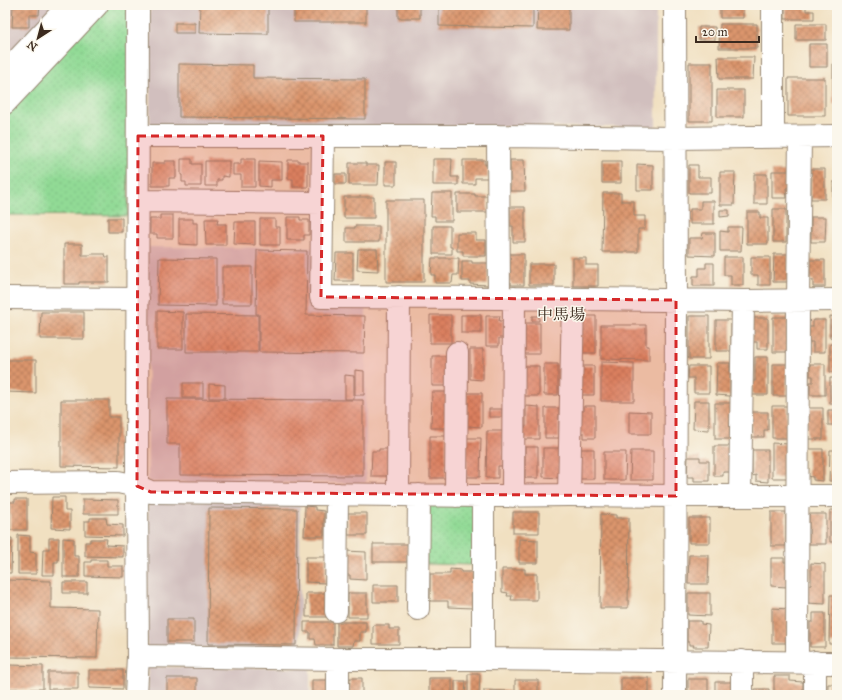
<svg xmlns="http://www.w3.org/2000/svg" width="842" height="700" font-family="'IM FELL Great Primer','Noto Serif JP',serif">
<defs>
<pattern id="park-dots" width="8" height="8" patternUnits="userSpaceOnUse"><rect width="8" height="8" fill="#91da95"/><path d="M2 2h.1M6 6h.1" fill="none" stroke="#7ebb80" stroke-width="1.8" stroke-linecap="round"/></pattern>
<pattern id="building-cross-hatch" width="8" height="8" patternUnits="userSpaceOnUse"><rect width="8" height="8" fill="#db956d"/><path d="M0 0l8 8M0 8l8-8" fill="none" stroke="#b37a59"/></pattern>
</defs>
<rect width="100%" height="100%" fill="#fbf7ec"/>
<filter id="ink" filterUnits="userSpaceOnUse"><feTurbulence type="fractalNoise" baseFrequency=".025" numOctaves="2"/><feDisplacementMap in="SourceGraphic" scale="8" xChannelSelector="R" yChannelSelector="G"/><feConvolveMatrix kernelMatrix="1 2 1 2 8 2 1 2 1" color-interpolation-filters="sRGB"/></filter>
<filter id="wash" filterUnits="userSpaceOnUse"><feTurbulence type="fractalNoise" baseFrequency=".012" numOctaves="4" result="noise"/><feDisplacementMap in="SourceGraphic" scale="16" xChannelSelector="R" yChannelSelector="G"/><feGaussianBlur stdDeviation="0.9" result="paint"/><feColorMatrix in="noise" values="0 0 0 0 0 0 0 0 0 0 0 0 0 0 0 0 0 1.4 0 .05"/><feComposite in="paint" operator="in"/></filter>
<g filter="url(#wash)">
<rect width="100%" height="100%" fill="#f1e0c1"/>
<path fill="#d1bfbe" d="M5,5H60L5,66Z
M150,5H656V127L150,126Z
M147,247L313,248L314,307L366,308V483L148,482Z
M148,500L300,501V649L147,648Z
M148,667L310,668V695H147Z"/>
<path fill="url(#park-dots)" stroke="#66825a" d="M104,5H131L128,216L5,215V113Z
M426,502H476V565L426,564Z"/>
<g id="blocks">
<path fill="url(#building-cross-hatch)" d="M13,5H40L39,15H29V27H12Z
M200,5H268V34L199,33Z
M294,5H366V22H294Z
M398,5H420V18H398Z
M439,5H533V28L439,26Z
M538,5H569V30H537Z
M720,5H743V18H720Z
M785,5H806V11H814V19H785Z
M175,23H195V33H175Z
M720,24H757V48H719Z
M796,24H826V40H796Z
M699,27H715V40H699Z
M809,44H827V67H809Z
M718,57H754L753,79H719Z
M689,63H712V121H689Z
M179,64L253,65V78L365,79V119L179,117Z
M833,64H837V104H833Z
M788,78H825V116H788Z
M717,90H744V117H717Z
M181,159H192V164H201V186H186V182H182V175H181Z
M241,159H255V187H241V175H233V164H241Z
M433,159H452L451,177H458V185H433Z
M288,160H299V162H308V187H293V179H288Z
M463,160H485V165H488V178H475V184H463Z
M510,160H524L525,191H510Z
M165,161H176V178H169V186H152V163H165Z
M205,161H229V177L222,176V180H217V186H205Z
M259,161L282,162V180H271V187L259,186Z
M602,161H621V183H602Z
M385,162H396V185H385Z
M349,163H366V165H379L378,185H349Z
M637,164L653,165V190H637Z
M689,165H698V177H711V193H689Z
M811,169H825V199H811Z
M772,171H789V188H786L787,198H772Z
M720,172H735L734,205H720Z
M335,174H346V184H335Z
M754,174H767V204H754Z
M833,182H837V210H833Z
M432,193H452V221H435V216H431Z
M603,193H621V201H634V216H645V229H638V252H602Z
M457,194H475V196H488V212H457Z
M344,197H374V218H344Z
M386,200H424V282H386Z
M701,201H714V224H690V209H701Z
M510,207H525V242H513V226H510Z
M773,209H786V242H773Z
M720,210H729V216L720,217Z
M747,212H760V218H768V244H747Z
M160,215H173V238H157V234H150V219H160Z
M287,217H300V220H309V235H304V240H287Z
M811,217H826L825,242H811Z
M108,218H122V232H108Z
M179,219H193V223H197V245L179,244Z
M205,219H218L217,224H226V245H206Z
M260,219H275V227H280V245H260Z
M235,222H255V245L234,244Z
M355,226H379V242H346V228H355Z
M433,226H450V247H452V254H433Z
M728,227H742L741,251H720V231L728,232Z
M457,233H476V240H486V256H463V251H457Z
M703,233H715V256L689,255V238H702Z
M64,244H82V255H91V254H105L106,257H109V282H79V284H64Z
M358,249H377L378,271L357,270Z
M257,250L307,251L306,315L365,316L364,353L259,352V314H256Z
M336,253H353V281H335Z
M509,254H524V285H511V282H509Z
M774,254H789V282H773Z
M724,257H743V285H731V275H724Z
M751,257H770V285H758V275H751Z
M159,258L216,259V306L158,305Z
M432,258H459L458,275H453L452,283H435V275H431Z
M573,258H586V265H598V286H573Z
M810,260H825V287H813V280H810Z
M462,261H472V263H488V285L470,284V281H462Z
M706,263H714V286H693V276H699V268H706Z
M529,264H554V285H529Z
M222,267H252V304H222Z
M157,311L183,312V349H157Z
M41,312H84V339H40Z
M186,314L258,315V352H186Z
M430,315H451V343H430Z
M461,315H481V333H461Z
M486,316H500L499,321H503V338H499V346H486Z
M532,316H539V321H532Z
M580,316H596V353H580Z
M689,316H709V359H689Z
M830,316L837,317V338H830Z
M773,317H788V352H773Z
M752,318H768V349H757V342H752Z
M716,320H731V351H716Z
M813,320H825V352H813V342H808V327H813Z
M523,323H540V354H523Z
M601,325H646V346H649V360L601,359Z
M830,344H837V372H830Z
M470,349H483V380L470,379Z
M432,356H446V386H432Z
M755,357H768V395H752V381H755Z
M5,360H36V393L5,392Z
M601,362L634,363V401H601Z
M717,363H730V396L716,395Z
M544,364H558V395H544Z
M773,364H787V396H773Z
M810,364H825V395H810V382H813V376H810Z
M524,366H539V396H524Z
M580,366H594V395H580Z
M689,366H709V393H694V378H688Z
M355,370L364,371V395H355Z
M345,375L354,376V399H345Z
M830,378H837V404H830Z
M183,383H203V398H183Z
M209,384L225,385V398H209Z
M432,392H446V428H431Z
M467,393H482V427L467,426Z
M167,399L363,400V476L180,475V444H167Z
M61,400H109V417H119V467L61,466Z
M694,401H709V430L693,429Z
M715,403H731V439H715Z
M526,406L539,407V439H522V427H526Z
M584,406H595V438H584V433H580V411H584Z
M772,406H787V438H772Z
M545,408H559V438H545Z
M807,408H823V439H807Z
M489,409H502V417H489Z
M828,410H837V425H828Z
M629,411L651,412V434H629Z
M751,412H768V430H764V437H751Z
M487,431H503V466H498V478H486Z
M430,436H446V478H430Z
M467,438H481L480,477H467Z
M772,443L789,444L788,478H772Z
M714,446H732V472H723V476H714Z
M525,447H538V478H525Z
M543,448H559V478L543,477Z
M379,449H388V476H371L372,451H379Z
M580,449H594V479H579Z
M808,449H823V481L813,480V477L808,476Z
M752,450H768V482L756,481V475L752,476Z
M830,450H837V481H829Z
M631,451H653V480H630Z
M604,452H626L625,480H604Z
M688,457H700V461H709V481H694V477H687Z
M52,497H65V511H70V529L51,528Z
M15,499H27V530H10V502H15Z
M83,499L118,500V514H83Z
M305,506L315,507V510L324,511V536H304Z
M209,508L297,509L296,645L208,644Z
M830,510H837V542H830Z
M513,512H539V533H513Z
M771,512H786V546H771Z
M348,513H367V535H348Z
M601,514L616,515V518H629L628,608H600Z
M809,514H826V544H809Z
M90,518H106L107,524L123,525V536L85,535V521H90Z
M689,518H710V543H689Z
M18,535L30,536V552L36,553V574H18Z
M5,538H12L11,573H5Z
M49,538H59L58,562H54V575H42L43,549H49Z
M63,538L74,539V556H79V577H63Z
M90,539H107L106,545L123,546V557L85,556V542H90Z
M519,539L538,540V563H519Z
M373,544H408L407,562H373Z
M346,551L366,552V580L350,579V575H346Z
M689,555H709L708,584H688Z
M306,557H326L325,583L306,582Z
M771,558H784V562H788L787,587L771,586Z
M91,560H107V566H123V577L85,576V562H91Z
M811,563L825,564V604L807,603V585H811Z
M450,569L461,570V572H473V608L448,607V601H430V574H450Z
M502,569H525V574H537V600H511L512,596H507L508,593L502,592Z
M5,580L51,581V608L98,609L97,658L5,657Z
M63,582H87V593H63Z
M373,585H398V602H373Z
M306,593H327L326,617H306Z
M348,593H367V617H348Z
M688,593H710V616L688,615Z
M830,595H837V644H829Z
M772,608L789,609L788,643H772Z
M813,613H825V647H810V622H813Z
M167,619H194V642H167Z
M687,621H701V624L709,625L708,647H693L694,645H689V642H687Z
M304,622H333V645H316L315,639H310V632H304Z
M337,622H366V632H360V641H354L353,646H337Z
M373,625H389V629H399V644H373Z
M9,665L43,666V689H9Z
M89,670H123V689L89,688Z
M48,672H78V689H48Z
M468,674H480L479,695H468Z
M774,676H790V681L803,682V695H774Z
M167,678H197V695H167Z
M350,678H362V695H349Z
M429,678H452V695H429Z
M621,678H649V695H621Z
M835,678H837V695H828V684H835Z
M688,679H708V695H688Z
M312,680H329V695H312Z
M515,680H538V695H515Z
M455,681H466L465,695H455Z
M715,682H732V695H715Z
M755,689H769V695H755Z
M484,690L509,691L508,695H484Z"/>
</g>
</g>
<g filter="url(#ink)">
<use href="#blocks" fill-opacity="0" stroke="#968570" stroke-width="1"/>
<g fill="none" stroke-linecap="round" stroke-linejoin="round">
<g stroke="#968570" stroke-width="24">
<path id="minor" d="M773,5V137
M5,73L69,5
M5,103L97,5
M138,136H498L676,138L837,136
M323,136L321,297L499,298L743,301L837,300
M498,136L499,298
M138,201L322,203
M5,298L138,299
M5,483L118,482L137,486L151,492L483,496L569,495L676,496H837
M398,495L399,297
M569,495L573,299
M456,496L457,353
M513,496L514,298
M740,496L743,301
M418,609L419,495
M336,611L337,494
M138,656L338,659H483L837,663
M483,659V496
M797,662L798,300L800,137
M136,695L138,656L137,486L138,5
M338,695V659
M675,695L676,300L675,5
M742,695V661
M815,695V662"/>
</g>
<use href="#minor" stroke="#fff" stroke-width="22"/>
</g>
</g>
<path fill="#d62828" fill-opacity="0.2" stroke="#d62828" stroke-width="3" stroke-dasharray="8 5" stroke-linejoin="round" d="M138,136H323L321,297L676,300V496L151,492L137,486Z"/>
<g text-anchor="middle" stroke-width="3" stroke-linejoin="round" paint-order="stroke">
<g font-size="16" fill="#3b2a1e" stroke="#fbf7ec">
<text x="561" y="320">中馬場</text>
</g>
</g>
<rect width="842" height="700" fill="none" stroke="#fbf7ec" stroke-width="20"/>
<g transform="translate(38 38) rotate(216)" stroke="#fbf7ec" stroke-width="3" paint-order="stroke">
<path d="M0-3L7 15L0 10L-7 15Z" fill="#3b2a1e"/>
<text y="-6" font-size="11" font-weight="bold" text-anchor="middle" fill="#3b2a1e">N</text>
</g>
<path d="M696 36v6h63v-6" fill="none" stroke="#3b2a1e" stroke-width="2"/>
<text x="702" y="36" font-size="12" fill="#3b2a1e" stroke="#fbf7ec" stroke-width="3" paint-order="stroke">20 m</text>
</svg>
